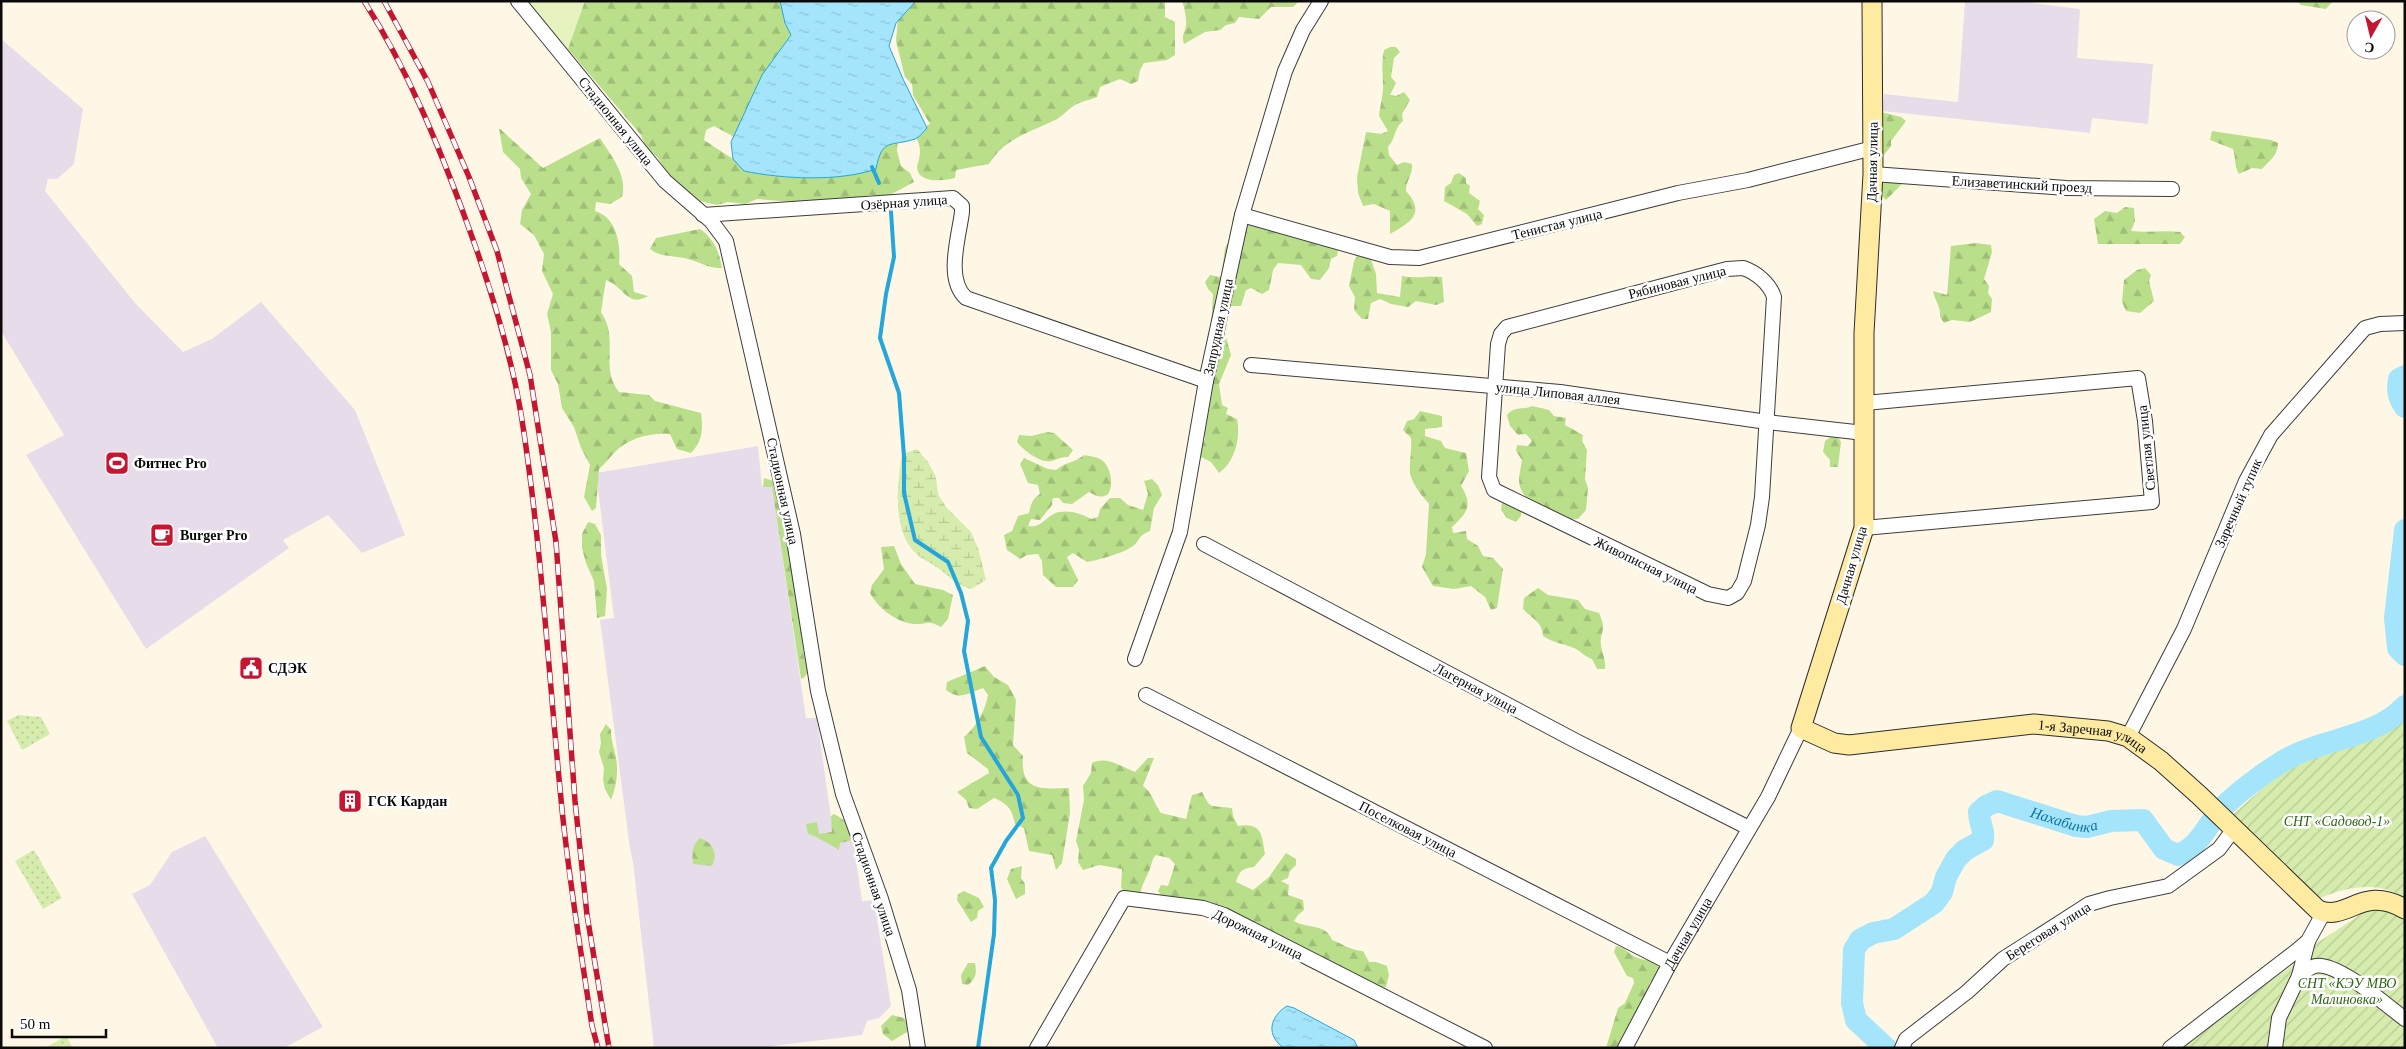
<svg xmlns="http://www.w3.org/2000/svg" width="2406" height="1049" font-family="'Times New Roman',serif">
<defs>
<pattern id="forest-firs" width="22" height="20" patternUnits="userSpaceOnUse" patternTransform="scale(1.25)"><rect width="22" height="20" fill="#badf8b"/><path d="M5 1l3.5 6h-7zM16 11l3.5 6h-7z" fill="#9fbe77"/></pattern>
<pattern id="wetland-marsh" width="20" height="14" patternUnits="userSpaceOnUse" patternTransform="scale(1.25)"><rect width="20" height="14" fill="#d5ecad"/><path d="M1 5h8M5 5V1M11 12h8M15 12V8" fill="none" stroke="#b6c994"/></pattern>
<pattern id="park-dots" width="8" height="8" patternUnits="userSpaceOnUse" patternTransform="scale(1.25)"><rect width="8" height="8" fill="#d5ecad"/><path d="M2 2h.1M6 6h.1" fill="none" stroke="#b6c994" stroke-width="1.8" stroke-linecap="round"/></pattern>
<pattern id="garden-furrows" width="10" height="10" patternUnits="userSpaceOnUse" patternTransform="scale(1.25)"><rect width="10" height="10" fill="#d5ecad"/><path d="M-1 1l2-2M0 10L10 0M9 11l2-2" fill="none" stroke="#b6c994"/></pattern>
<pattern id="water-ripples" width="26" height="14" patternUnits="userSpaceOnUse" patternTransform="scale(1.25)"><rect width="26" height="14" fill="#a5e5fc"/><path d="M2 4q2-2 4 0t4 0M15 11q2-2 4 0t4 0" fill="none" stroke="#8dc3d7"/></pattern>
</defs>
<rect width="100%" height="100%" fill="#fff7e6"/>
<path fill="#e7dcea" d="M1965,1H2017L2080,9L2077,58L2153,64L2148,124L2092,118L2090,133L1882,111L1884,94L1958,102Z
M1,39L83,109L74,164L57,179H48L45,191L135,303L183,352L212,339L261,302L355,410L405,535L362,553L328,515L283,540L289,548L146,649L26,455L64,435L1,331Z
M758,446L762,486H772L806,718H817L833,832L853,840L862,901L874,900L891,1006L879,1018L867,1021L862,1035L758,1048H654L633,862L630,849L600,620L614,618L596,473Z
M205,836L323,1027L284,1048H218L132,894L150,885L172,852Z"/>
<path fill="url(#forest-firs)" d="M578,1H793L799,21L736,138L714,126L706,130L704,140L733,159L753,164L898,137L897,151L901,166L910,173L914,182L888,196L870,195L852,199L804,203L757,199L745,204L728,202L717,205L700,201L669,176L658,158L646,147L641,135L557,36Z
M907,1H1165V17L1175,22V55L1167,60L1144,63L1140,70L1138,81L1131,84L1120,79L1100,87L1097,97C1090,100 1078,102 1072,107C1065,112 1061,118 1053,121C1028,133 1004,139 989,164L956,170L955,178C944,181 918,184 917,167C917,164 919,162 919,159C921,150 920,144 915,136L917,131L930,124L913,95L912,84L905,77L896,41L898,18Z
M1182,1H1299L1293,7H1271L1259,19L1239,17L1235,23L1226,25L1220,30L1205,32L1184,44C1181,35 1185,33 1186,25C1187,19 1184,6 1182,1Z
M2297,1H2333L2326,9L2301,5Z
M1390,47H1396L1400,52L1394,58L1391,77L1396,83L1390,95L1396,96L1404,92L1410,100L1402,114L1403,121C1394,128 1396,138 1388,147L1389,155L1397,165L1404,162L1412,164C1413,175 1406,180 1406,191C1426,213 1411,222 1390,234V211L1374,204L1363,206L1358,193L1357,177L1366,132L1381,134L1388,131L1379,116C1380,107 1383,96 1383,87C1383,73 1381,64 1384,50Z
M1881,112L1901,117L1906,121L1891,141V146L1884,155L1878,153Z
M499,128L543,168L600,138C611,156 628,175 622,197L610,204L596,202L595,211C617,217 621,245 619,264L632,276L634,292L648,296C627,308 625,287 606,280L601,312C620,340 599,367 619,392L649,395L655,401L701,413C703,429 703,441 691,453L677,449L670,434C652,432 628,438 615,452C609,458 605,464 599,469L596,508L592,511L584,497L590,465L581,448L574,427L562,408L558,384L551,370V332L547,314L553,294L542,271L544,254L534,235L520,224L522,210L531,194L521,178L520,169L503,152Z
M2212,131L2271,140L2278,143C2278,155 2270,160 2262,169L2252,168L2239,174C2234,166 2236,158 2233,149L2210,140Z
M1459,173L1466,178V183L1470,186L1469,193L1480,201L1478,209L1484,215L1482,224L1477,226L1467,214L1444,201L1445,187L1451,183L1454,175Z
M1885,180L1902,182L1901,185L1886,200L1881,195V183Z
M2125,207L2134,208L2135,221L2131,231C2148,233 2164,230 2180,232L2185,237L2180,244H2098L2094,219L2105,211L2117,213Z
M1241,215L1331,246L1338,251L1337,256L1331,259L1329,268L1320,280L1311,279L1301,265L1278,263L1273,270L1269,290L1262,294L1251,288L1246,290L1241,306H1230L1224,330L1231,355L1219,384L1222,405L1228,408L1226,414L1237,419C1241,437 1235,462 1219,473L1211,462L1201,457L1199,450L1205,439L1202,428L1215,343L1211,327L1213,294L1208,289L1205,282L1210,275L1221,277L1225,248L1231,238L1233,217Z
M700,229C714,239 719,251 722,268C709,269 700,262 688,259C675,255 661,258 650,249L656,238Z
M1976,243L1991,245L1992,252L1984,279L1989,286L1988,293L1992,299L1991,312L1970,322L1952,320L1944,323L1940,317C1941,307 1935,301 1933,291L1947,295L1951,246Z
M1359,253L1369,254L1376,274L1377,293L1400,297L1402,276C1416,279 1429,275 1442,277L1444,302L1436,305L1416,301L1408,307L1391,304L1380,299L1371,303L1368,319H1362L1354,310L1355,297L1349,286L1354,261Z
M2145,268L2151,275L2149,281L2154,301L2140,313L2126,311L2122,302L2124,280L2137,270Z
M1532,406L1549,410L1554,416L1566,418L1565,425L1583,435L1582,441L1587,450L1585,479L1588,488L1586,510L1578,519C1561,521 1548,516 1538,503L1529,501C1515,485 1519,479 1522,460L1516,451L1517,445L1528,446L1532,441L1526,434L1518,435L1510,426L1507,415C1515,405 1522,411 1532,406Z
M1420,411L1442,416V427L1425,429V436L1441,441L1445,448L1466,453L1469,471L1461,486C1473,505 1468,512 1452,527L1453,533L1466,531L1467,539L1478,546L1483,556L1493,558L1503,569L1497,608L1491,610L1485,597L1471,586L1454,589L1433,586L1422,567L1426,554L1429,504C1422,496 1413,485 1410,474C1409,468 1412,447 1411,438L1403,430L1407,421L1414,419Z
M1047,432L1054,433L1073,450L1068,457C1061,457 1058,459 1052,461C1041,464 1023,450 1017,442L1019,435L1031,436Z
M1832,436L1838,437L1841,442L1838,467H1830V460L1823,452L1825,441Z
M1084,455C1089,456 1099,457 1103,461C1111,469 1114,485 1108,494C1101,499 1096,496 1089,492L1072,504L1063,503L1059,498H1053L1052,505L1040,520L1031,519L1028,526C1043,529 1047,513 1060,512C1070,510 1082,514 1091,519L1098,517L1100,509L1110,498H1120L1128,505L1143,510L1148,494L1144,481L1152,479L1158,485L1162,495L1154,508L1150,531C1136,537 1141,540 1133,546C1124,553 1098,560 1087,562L1073,553L1067,557L1078,580L1073,587H1056L1043,575L1042,561L1038,554L1027,555L1020,559L1007,550L1004,535L1012,531L1018,516L1029,513C1031,504 1032,499 1040,494L1038,485L1028,483L1020,464L1024,458L1048,469L1056,470C1065,462 1075,463 1084,455Z
M764,478L773,481L777,488C782,509 786,529 788,550C788,561 796,568 793,580L796,587L804,657C807,664 811,675 801,679L772,487H763Z
M1502,501L1522,508L1521,516L1516,522L1507,518L1501,510Z
M588,522L595,524L601,535V555L607,589L605,616L597,618L594,581L586,563L582,548V534Z
M894,546L901,564L915,584L943,590L953,595L948,619L941,627C926,619 928,625 914,624C896,622 878,608 870,593L872,585L884,569L881,547Z
M1538,588L1548,595L1578,600L1585,609L1599,613C1608,633 1599,630 1601,645C1602,654 1606,659 1605,669H1597L1592,659C1585,657 1581,651 1574,648C1563,643 1555,644 1543,636C1542,621 1532,619 1523,609L1524,598Z
M985,666L994,677L1008,685L1016,700L1013,745L1023,756C1020,792 1042,789 1069,788L1070,813L1062,863L1056,870L1052,855L1029,851L1024,828L1015,824C1012,809 1008,804 994,798L977,809L969,808L966,800L957,792L989,773L988,769L967,753L964,737C977,726 985,711 988,695L983,688C968,693 960,701 946,690L947,682Z
M606,724L611,730C611,739 613,744 615,753C619,769 617,785 611,800L605,789L603,780L604,768L599,752L601,744L600,734Z
M1148,758H1154L1143,786C1153,793 1154,804 1161,813L1186,819L1192,795L1202,792L1208,803L1212,806L1232,808L1233,816L1238,826C1262,822 1262,835 1265,854L1254,867C1243,868 1239,871 1236,882L1253,890L1269,877L1286,853L1296,859V865L1290,871L1288,878L1281,881L1289,885L1288,895L1303,900L1304,910L1298,915L1294,921C1307,929 1326,923 1332,940C1343,944 1350,950 1363,951L1369,962H1376L1387,966L1389,975L1386,987L1379,989L1276,938L1271,931L1165,901L1158,891L1161,885L1168,886L1175,864L1169,858L1156,855C1151,860 1152,865 1149,871C1146,879 1143,882 1141,891L1136,895H1126L1121,887L1122,869L1099,865L1083,870L1078,862L1079,850L1076,841L1084,800L1083,786L1091,773L1092,763C1108,756 1119,766 1135,772Z
M834,814C850,821 852,834 857,850L855,852L853,840L840,843L839,850C833,846 814,835 808,834L806,824L817,822L819,834L832,832L831,816Z
M700,838C713,843 718,853 712,866L693,864C692,853 692,845 700,838Z
M1022,866L1021,878L1025,884V894L1016,899L1007,879L1011,869Z
M964,891L979,898L984,907L978,911L977,918L971,922L957,900L958,894Z
M1616,946C1628,948 1628,955 1638,958C1648,962 1651,957 1660,968L1658,978L1650,982L1644,1004L1637,1010L1620,1048H1606L1618,1008L1625,1003L1634,983L1633,978L1627,976L1614,952Z
M968,963H975C977,973 976,978 968,985L962,984L961,975Z
M892,1015L904,1018L908,1025L907,1032L892,1041L883,1034L881,1026Z"/>
<path fill="url(#wetland-marsh)" d="M917,449L928,462L936,477L938,494L946,507L971,532L978,548L986,580L971,589C951,583 954,579 939,569C933,564 925,561 919,556C891,534 897,485 902,454Z"/>
<path fill="url(#park-dots)" d="M18,715L41,717L50,734L22,750L7,721Z
M34,850L62,898L43,909L15,861Z
M66,1036L73,1048H45Z"/>
<path fill="url(#garden-furrows)" d="M2405,719V898C2377,880 2348,887 2320,898L2232,815L2284,770L2384,730Z
M2384,908L2405,921V1048H2177L2293,965L2306,950L2366,911Z"/>
<path fill="#e7f3bf" d="M526,1H585L567,52Z"/>
<path fill="url(#water-ripples)" stroke="#25a6da" d="M780,1H916L896,23L889,46L903,79L927,128C923,132 920,137 915,139C891,147 882,137 876,169C838,182 783,179 744,171L733,159L731,142L762,75L791,35L785,23Z
M1287,1006L1294,1008L1354,1040L1358,1048H1284C1266,1036 1269,1017 1287,1006Z"/>
<g fill="none" stroke-linecap="round" stroke-linejoin="round">
<path stroke="#25a6da" stroke-width="4" d="M872,167L879,183
M891,212L894,257L886,294L880,338L899,393L904,456V493L915,540L948,562L961,593L968,621L964,651L981,737L1018,795L1023,818L1006,841L991,868L995,900L994,934L978,1048"/>
<g stroke="#a5e5fc" stroke-width="22">
<path d="M2405,376L2399,379C2397,390 2398,398 2405,407"/>
<path d="M2405,530L2395,618L2398,648L2405,655"/>
<path id="s1" d="M1886,1048L1856,1020L1852,1003L1854,950L1860,940L1873,933L1894,929L1934,903L1942,892L1946,877L1956,859L1965,850L1983,840C1985,830 1979,823 1979,812L1986,806L1997,801L2076,826L2087,827L2111,821L2143,820L2164,849L2178,855C2202,846 2209,819 2227,803C2244,788 2265,772 2285,760C2322,738 2374,739 2405,706"/>
</g>
<g stroke="#3d3d3d" stroke-width="16">
<g id="street">
<path d="M518,1L665,181L711,221L726,241L793,534L818,691L843,794L881,899L909,990L918,1048"/>
<path d="M1873,174L2066,188L2172,189"/>
<path d="M703,215L953,198L962,206V212C959,237 945,279 966,298L1206,381"/>
<path d="M1242,215L1390,257L1419,258L1678,193L1748,180L1873,148"/>
<path d="M1743,268C1756,272 1770,284 1774,297L1762,497L1758,525L1744,581L1737,593L1728,598L1708,594L1494,490L1489,477L1498,344L1501,334L1507,327L1727,269Z"/>
<path d="M1251,365L1560,392L1767,422L1864,433"/>
<path d="M1864,528L2152,502L2145,421L2138,378L1865,403"/>
<path d="M1204,544L1576,741L1749,828"/>
<path d="M1135,659L1180,532L1206,381L1242,215L1285,71L1303,30L1321,1"/>
<path d="M1146,695L1670,963"/>
<path d="M2128,737L2184,629L2246,481L2271,435L2365,328L2380,324L2405,323"/>
<path d="M2299,976C2303,973 2310,967 2315,966C2337,961 2387,1006 2405,1019"/>
<path d="M1037,1048L1124,898L1203,908L1224,915L1485,1048"/>
<path id="s2" d="M1625,1048L1670,963L1768,797L1801,728"/>
<path d="M1902,1048L1906,1039L1967,992L2003,959L2089,904L2110,898L2168,886L2219,849L2234,829"/>
<path d="M2170,1048L2295,952L2308,941L2324,912"/>
<path d="M2275,1048L2279,1018L2299,976L2308,941"/>
</g>
</g>
<g stroke="#2c2c2c" stroke-width="21">
<g id="secondary">
<path id="s3" d="M1872,1L1873,174L1864,333V528L1801,728L1834,743L1849,745L2034,724L2108,731L2128,737L2161,761L2200,796L2318,910C2349,922 2361,884 2405,909"/>
</g>
</g>
<use href="#street" stroke="#fff" stroke-width="14"/>
<use href="#secondary" stroke="#ffeaa1" stroke-width="19"/>
<g stroke="#c51631" stroke-width="5.5">
<path id="rail" d="M364,1C408,70 439,146 467,223C492,291 514,361 524,433C542,555 549,678 561,799C568,875 581,951 592,1026L598,1048
M384,1L428,82L469,177L497,251L530,375L556,542L575,801L587,915L609,1048"/>
</g>
<use href="#rail" stroke="#fff" stroke-width="4" stroke-dasharray="11" stroke-linecap="butt"/>
</g>
<defs>
<g id="stadium-square" transform="scale(1.25)"><rect x="-9" y="-9" width="18" height="18" rx="4" fill="#c51631" stroke="#fff"/><path d="M0-5a6.5 5 0 1 0 0 10a6.5 5 0 1 0 0-10ZM-3.5-1.8h7v3.6h-7Z" fill="#fff"/></g>
<g id="cafe-square" transform="scale(1.25)"><rect x="-9" y="-9" width="18" height="18" rx="4" fill="#c51631" stroke="#fff"/><path d="M-5.5-4.5H6V0H3Q3 3.5 0 3.5H-2.5Q-5.5 3.5-5.5 0ZM3-3.2v2h1.7v-2ZM-6 4.5H4V6H-6Z" fill="#fff"/></g>
<g id="civic-square" transform="scale(1.25)"><rect x="-9" y="-9" width="18" height="18" rx="4" fill="#c51631" stroke="#fff"/><path d="M-.6-6.5H3V-4.5H.6V-3L4-1V1h2V6H-6V1h2V-1L-.6-3ZM-1.2 2.5V6h2.4V2.5Z" fill="#fff"/></g>
<g id="building-square" transform="scale(1.25)"><rect x="-9" y="-9" width="18" height="18" rx="4" fill="#c51631" stroke="#fff"/><path d="M-4-6H4V6H1V3H-1V6H-4ZM-2.5-4.3h1.7v1.8h-1.7ZM.8-4.3h1.7v1.8H.8ZM-2.5-1h1.7V.8h-1.7ZM.8-1h1.7V.8H.8Z" fill="#fff"/></g>
</defs>
<g fill-rule="evenodd">
<use href="#stadium-square" x="117" y="463"/>
<use href="#cafe-square" x="162" y="535"/>
<use href="#civic-square" x="251" y="668"/>
<use href="#building-square" x="350" y="801"/>
</g>
<g text-anchor="middle" stroke-width="5" stroke-linejoin="round" paint-order="stroke">
<g font-size="14" fill="#0a0a0a" stroke="#fff">
<text transform="translate(616 121) rotate(51)" y="5">Стадионная улица</text>
<text transform="translate(1872 162) rotate(-89)" y="5">Дачная улица</text>
<text transform="translate(2022 184) rotate(3)" y="5">Елизаветинский проезд</text>
<text transform="translate(904 202) rotate(-4)" y="5">Озёрная улица</text>
<text transform="translate(1557 224) rotate(-14)" y="5">Тенистая улица</text>
<text transform="translate(1677 282) rotate(-14)" y="5">Рябиновая улица</text>
<text transform="translate(1218 327) rotate(-78)" y="5">Запрудная улица</text>
<text transform="translate(1558 393) rotate(6)" y="5">улица Липовая аллея</text>
<text transform="translate(2146 448) rotate(-96)" y="5">Светлая улица</text>
<text transform="translate(783 491) rotate(78)" y="5">Стадионная улица</text>
<text transform="translate(2238 503) rotate(-66)" y="5">Заречный тупик</text>
<text transform="translate(1646 565) rotate(26)" y="5">Живописная улица</text>
<text transform="translate(1851 565) rotate(-74)" y="5">Дачная улица</text>
<text transform="translate(1476 688) rotate(28)" y="5">Лагерная улица</text>
<text dy="5" stroke="none"><textPath href="#s3" startOffset="1035">1-я Заречная улица</textPath></text>
<text transform="translate(1408 829) rotate(27)" y="5">Поселковая улица</text>
<text transform="translate(874 884) rotate(71)" y="5">Стадионная улица</text>
<text transform="translate(2048 931) rotate(-32)" y="5">Береговая улица</text>
<text dy="5" stroke="none"><textPath href="#s2" startOffset="131">Дачная улица</textPath></text>
<text transform="translate(1258 934) rotate(26)" y="5">Дорожная улица</text>
</g>
<g font-size="14" font-weight="bold" fill="#0a0a0a" stroke="#fff" text-anchor="start">
<text x="134" y="468">Фитнес Pro</text>
<text x="180" y="540">Burger Pro</text>
<text x="268" y="673">СДЭК</text>
<text x="368" y="806">ГСК Кардан</text>
</g>
<g font-size="14" font-style="italic" fill="#2f6615" stroke="#fff">
<text x="2337" y="826">СНТ «Садовод-1»</text>
<text x="2347" y="988">СНТ «КЭУ МВО<tspan x="2347" dy="16">Малиновка»</tspan></text>
</g>
<g font-size="15" font-style="italic" fill="#0972a5" stroke="#fff">
<text dy="5" stroke="none"><textPath href="#s1" startOffset="410">Нахабинка</textPath></text>
</g>
</g>
<rect width="2406" height="1049" fill="none" stroke="#0a0a0a" stroke-width="5"/>
<g transform="translate(2371 35) rotate(188)"><circle r="24" fill="#ffffff" stroke="#9d9d9d"/>
<path d="M0-4L9 19L0 12L-9 19Z" fill="#c51631"/>
<text y="-8" font-size="14" font-weight="bold" text-anchor="middle" fill="#0a0a0a">С</text>
</g>
<path d="M12 1029v8h94v-8" fill="none" stroke="#0a0a0a" stroke-width="2.5"/>
<text x="20" y="1029" font-size="15" fill="#0a0a0a" stroke="#ffffff" stroke-width="4" paint-order="stroke">50 m</text>
</svg>
